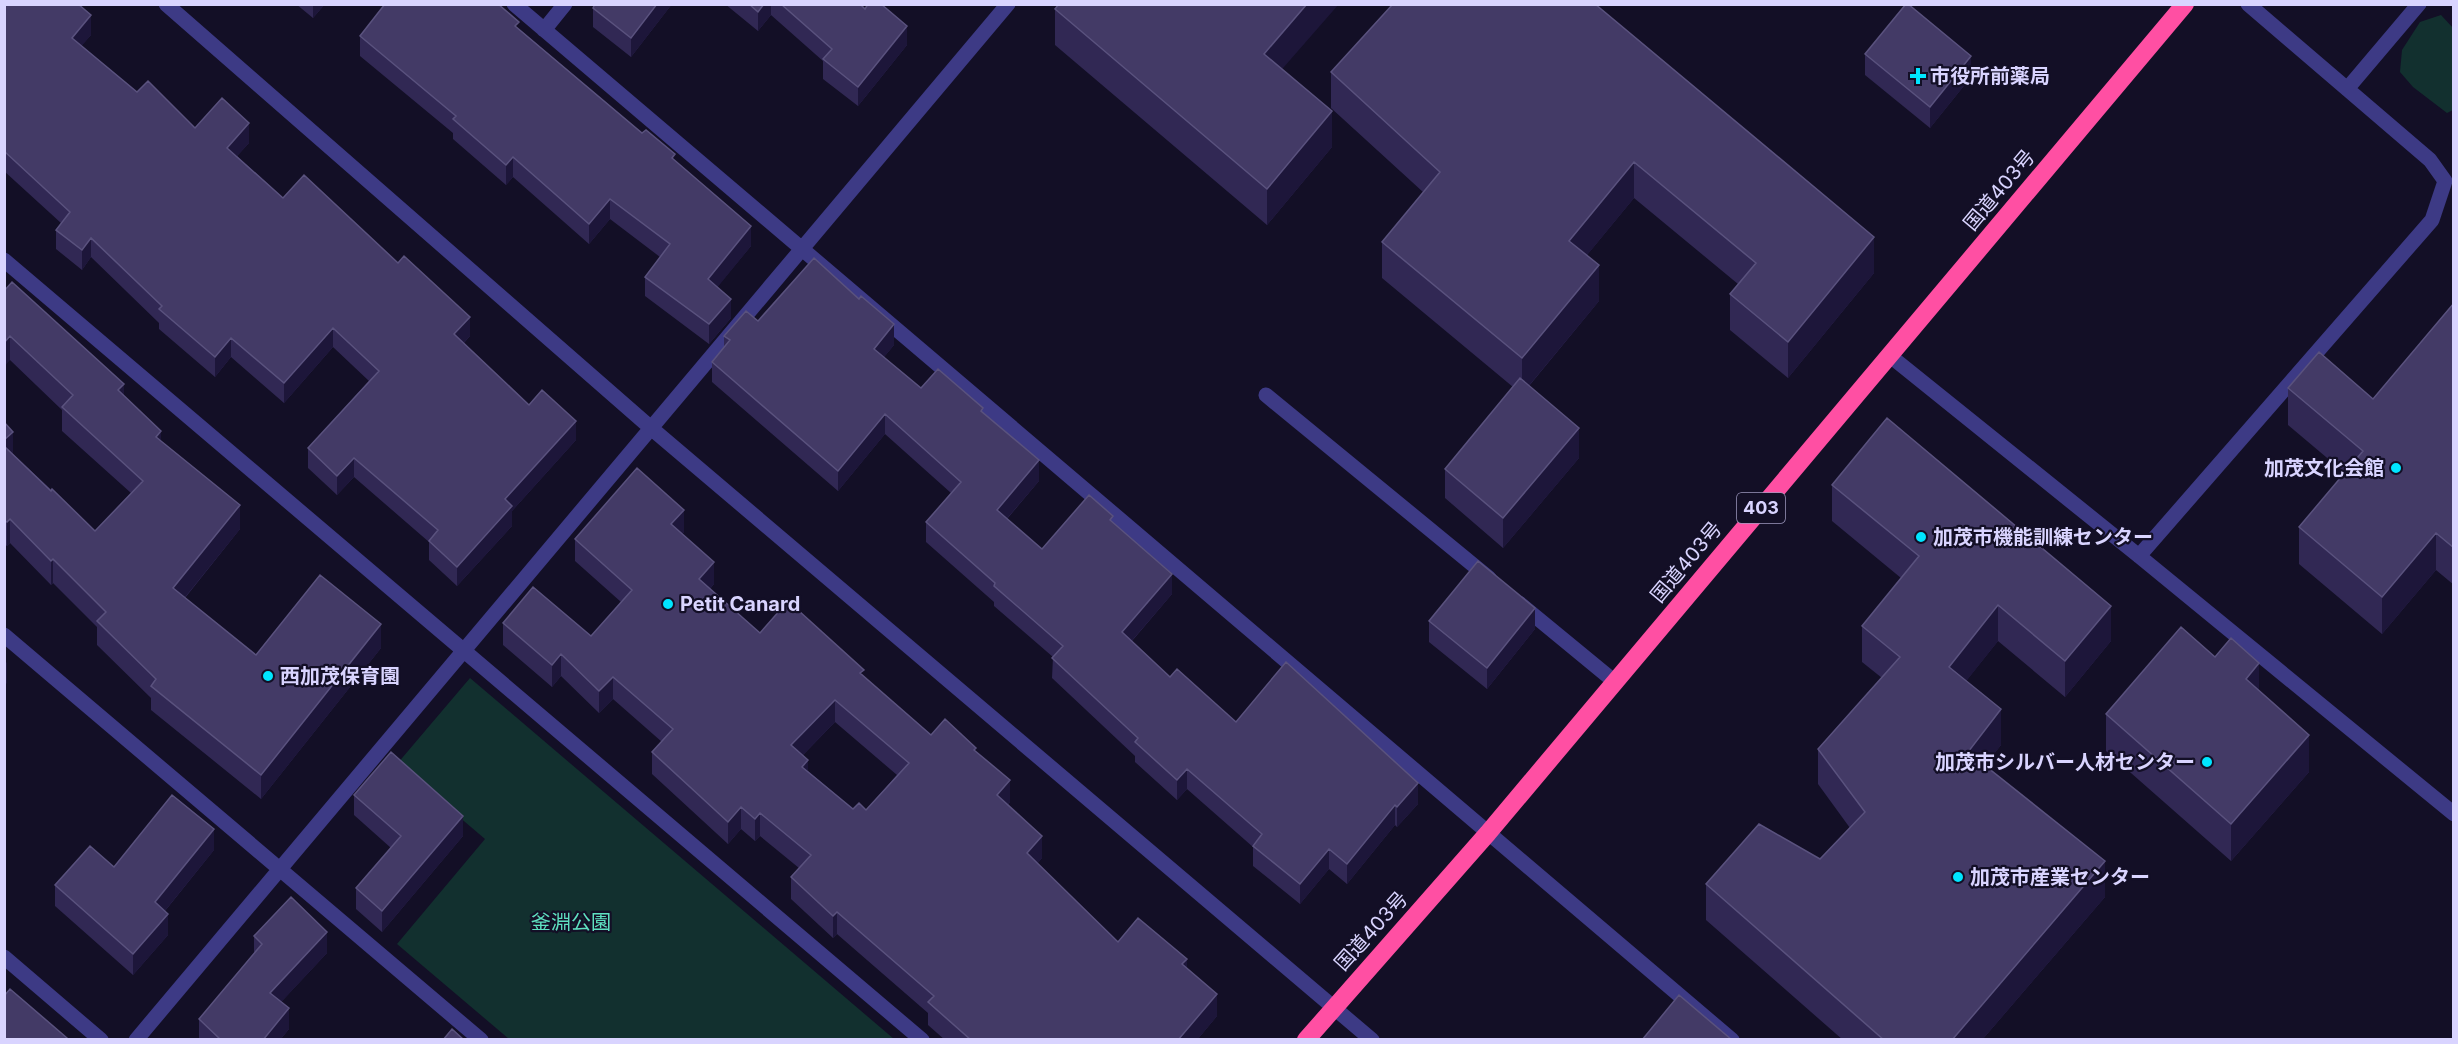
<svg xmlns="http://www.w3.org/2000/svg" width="2458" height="1044" font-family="Inter,'Noto Sans JP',sans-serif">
<rect width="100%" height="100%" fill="#130f26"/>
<path fill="#12302f" d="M2441,15L2453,28V110L2447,113L2413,87L2400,72L2402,50L2420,22Z
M470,678L894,1039H509L397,944L485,839L397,764Z"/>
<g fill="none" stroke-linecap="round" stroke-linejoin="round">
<path stroke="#3d3a85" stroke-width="15" d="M166,4L651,428L1372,1040
M514,4L1732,1040
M544,30L565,4
M2347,89L2419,4
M4,260L922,1040
M1889,355L2139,556L2454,814
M1266,395L1489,578
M2139,556L2432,220L2445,181L2430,160L2248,4
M1519,603L1615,682
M4,635L481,1040
M4,957L101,1040
M136,1040L1008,4"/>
<path stroke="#ff4fa3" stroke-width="18" d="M1306,1040L1488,833L2185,4"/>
</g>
<path fill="#312854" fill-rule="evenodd" d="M4,4L91,35L81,46L137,92L195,128L249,143L237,156L283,198L470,336L464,343L529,405L576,440L512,511V526L457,586L429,560V542L354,477L337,495L308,468V448L369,381L333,347L284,403L231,357L215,377L159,329V323L91,257L82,270L56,249V230L61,223L4,171Z
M296,4H325L313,18Z
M672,4L631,57L593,27V8Z
M725,4H860L907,45L858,106L823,79V61L771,15L758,31Z
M1393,4L1874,273L1788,378L1730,330V294L1738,284L1634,198L1587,255L1599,301L1529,386L1579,458L1503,548L1445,498V469L1513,387L1382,278V242L1423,192L1331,108V72Z
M1055,9L1282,69L1332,147L1267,225L1055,45Z
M519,29L675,161L751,246L717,287L731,318L709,344L645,296V277L660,257L610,219L589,244L513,177L506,185L453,139V133L360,56V36Z
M1865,54L1971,77L1930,128L1865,75Z
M4,291L124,396L161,441L240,529L185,598L256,655L381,648L261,799L151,710V698L97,645V627L53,583L51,585L10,543L7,546L4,544V422L13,454L95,531L131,493L62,431V410L10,360Z
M2454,303V585L2436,570L2382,634L2299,564V527L2345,473L2288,425V388L2373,399Z
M758,321L894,345L884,357L921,388L983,413L1039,481L1007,519L1042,549L1113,523L1172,594L1132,641L1170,677L1236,722L1418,804L1397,827L1395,825L1347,884L1329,869L1300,904L1253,866V847L1187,789L1177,800L1135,762V756L1052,678L1053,657L994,606V602L926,542V522L951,493L885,434L838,491L712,382V362L724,347V336Z
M1832,485L2111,641L2065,697L1998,641L1966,681L2001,745L1985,765L2105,897L1982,1040H1843L1706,920V884L1820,859L1850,828L1818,784V749L1882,678L1862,662V626L1901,578L1832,521Z
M684,532L682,534L714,584L710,589L760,633L864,677L931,735L976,752L1010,802L1008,805L1042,858L1037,864L1118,942L1187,968L1217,1016L1197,1040H945L928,1025V1013L837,934L833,938L791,899V877L799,868L760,836L755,841L741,829L728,844L652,774V752L662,742L613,699L599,713L561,676L552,687L503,645V623L591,636L621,602L575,561V539ZM835,722L897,775L866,810L853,809L808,771L803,755Z
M1429,621L1535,629L1487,689L1429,642Z
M2215,657L2259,691L2309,772L2231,861L2106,751V714Z
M354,795L463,836L382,932L356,909V888L391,848L354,815Z
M214,850L165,911L168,935L133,975L55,906V885L114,867Z
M254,936L327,953L281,1002L289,1029L280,1040H199V1019L254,953Z"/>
<path fill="#1d163a" d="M313,4H325L313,18Z
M657,4H672L631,57V38Z
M764,4H771V15L758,31V12Z
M1307,4H1339L1264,90V54Z
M91,15V35L72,57V38Z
M907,26V45L858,106V87Z
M1971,56V77L1930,128V107Z
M1332,111V147L1267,225V189Z
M249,123V143L227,167V148Z
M513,157V177L506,185V165Z
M1634,162V198L1569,277V241Z
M610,199V219L589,244V224Z
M751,226V246L708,299V279Z
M1874,237V273L1788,378V342Z
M91,238V257L82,270V250Z
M1599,265V301L1522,394V358Z
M731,299V318L709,344V324Z
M470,317V336L454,353V334Z
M894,324V345L874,369V349Z
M333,328V347L284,403V383Z
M10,336V360L4,367V343Z
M231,338V357L215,377V357Z
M124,384V408L118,390Z
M885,414V434L838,491V471Z
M576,421V440L512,511V526L457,586V567L505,499Z
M1579,428V458L1503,548V518Z
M161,431V455L156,437Z
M13,432V456L4,464V440Z
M354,458V477L337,495V476Z
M1039,460V481L997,530V510Z
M240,505V529L173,612V588Z
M684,510V532L671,546V524Z
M10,519V543L7,546V522Z
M2436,533V570L2382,634V597Z
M53,559V583L51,585V561Z
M714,562V584L699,601V579Z
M1172,574V594L1122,652V632Z
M1998,605V641L1949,703V667Z
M2111,606V641L2065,697V661Z
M1535,608V629L1487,689V668Z
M381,624V648L261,799V775Z
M561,654V676L552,687V665Z
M7,662V683L4,686V665Z
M2259,663V700L2246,679Z
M613,677V699L599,713V691Z
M835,700V722L791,767V745Z
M2001,709V745L1968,787V752Z
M2309,735V772L2231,861V824Z
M808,760V782L802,767Z
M1187,769V789L1177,800V780Z
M1010,780V802L997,818V795Z
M1418,783V804L1397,827V807Z
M1395,805V825L1347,884V864Z
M741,807V829L728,844V822Z
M760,813V836L755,841V819Z
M463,816V836L382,932V911Z
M214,829V850L155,923V902Z
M1042,836V858L1027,876V853Z
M1329,849V869L1300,904V884Z
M2105,861V897L1982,1040H1952Z
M837,912V934L833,938V916Z
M168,914V935L133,975V954Z
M327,932V953L270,1014V993Z
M1187,959V981L1182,964Z
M1217,994V1016L1197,1040H1178Z
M289,1008V1029L280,1040H263Z"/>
<path fill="#433a66" stroke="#5a527e" stroke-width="1.5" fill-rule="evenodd" d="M4,4H78L91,15L72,38L137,92L148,81L195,128L222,98L249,123L227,148L283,198L304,175L398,263L404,256L470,317L454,334L529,405L542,390L576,421L505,499L512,506L457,567L429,541L438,530L354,458L337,476L308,448L379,371L333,328L284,383L231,338L215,357L159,309L162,306L91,238L82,250L56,230L70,212L4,151Z
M385,4H498L519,22L515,26L642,133L646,130L675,154L672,158L751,226L708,279L731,299L709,324L645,277L670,244L610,199L589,224L513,157L506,165L453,119L456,116L360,36Z
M595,4H657L631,38L593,8Z
M749,4H764L758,12Z
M781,4H860L865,9L868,4H881L907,26L858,87L823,59L832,49Z
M1059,4H1307L1264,54L1332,111L1267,189L1055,9Z
M1393,4H1595L1874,237L1788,342L1730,294L1756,263L1634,162L1569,241L1599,265L1522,358L1382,242L1440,172L1331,72Z
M1906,4H1908L1971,56L1930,107L1865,54Z
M814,258L859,299L861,296L894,324L874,349L921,388L938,369L983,408L981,411L1039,460L997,510L1042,549L1089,495L1113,516L1110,520L1172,574L1122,632L1170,677L1177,669L1236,722L1286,662L1418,783L1397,807L1395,805L1347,864L1329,849L1300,884L1253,846L1262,834L1187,769L1177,780L1135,742L1138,738L1052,658L1063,646L994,586L995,583L926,522L961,482L885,414L838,471L712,362L730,340L724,336L746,311L758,321Z
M12,282L124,384L118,390L161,431L156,437L240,505L173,588L256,655L320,575L381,624L261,775L151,686L156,679L97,621L106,612L53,559L51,561L10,519L7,522L4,520V446L51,491L52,489L95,531L143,481L62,407L73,395L10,336L4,343V291Z
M2454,303V548L2436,533L2382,597L2299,527L2363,451L2288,388L2319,352L2373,399Z
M1520,378L1579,428L1503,518L1445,469Z
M1887,418L2111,606L2065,661L1998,605L1949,667L2001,709L1968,752L2105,861L1952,1040H1884L1706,884L1759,824L1820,859L1865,812L1818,749L1900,657L1862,626L1919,556L1832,485Z
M4,422L13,432L4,440Z
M637,468L684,510L671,524L714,562L699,579L760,633L788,601L864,670L860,673L931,735L945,719L976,748L974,750L1010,780L997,795L1042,836L1027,853L1118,942L1138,918L1187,959L1182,964L1217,994L1178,1040H971L928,1002L934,996L837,912L833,916L791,877L811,855L760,813L755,819L741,807L728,822L652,752L673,729L613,677L599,691L561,654L552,665L503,623L533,587L591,636L632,590L575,539ZM835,700L909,763L866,810L859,803L853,809L802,767L808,760L791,745Z
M1478,561L1535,608L1487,668L1429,621Z
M2181,627L2215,657L2231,638L2259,663L2246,679L2309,735L2231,824L2106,714Z
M391,752L463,816L382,911L356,888L401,836L354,795Z
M172,795L214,829L155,902L168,914L133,954L55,885L90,846L114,867Z
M291,897L327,932L270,993L289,1008L263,1040H221L199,1019L262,944L254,936Z
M10,989L67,1038L65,1040H4V996Z
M1679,995L1732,1040H1642Z
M452,1029L464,1040H443Z"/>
<g fill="#00e5ff" stroke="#130f26" stroke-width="2">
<path d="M1915 67h6v6h6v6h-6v6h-6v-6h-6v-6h6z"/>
<circle cx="2396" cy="468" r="6"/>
<circle cx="1921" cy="537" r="6"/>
<circle cx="668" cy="604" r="6"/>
<circle cx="268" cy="676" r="6"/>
<circle cx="2207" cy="762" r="6"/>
<circle cx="1958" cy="877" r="6"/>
</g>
<g text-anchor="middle" stroke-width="4.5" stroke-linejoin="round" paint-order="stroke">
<rect fill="#130f26" stroke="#9e99be" stroke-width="1.5" x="1737" y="493" width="48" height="30" rx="4.5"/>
<g font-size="18" font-weight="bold" fill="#d9d4ff">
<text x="1761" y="514">403</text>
</g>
<g font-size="20" font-weight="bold" fill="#d9d4ff" stroke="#130f26" text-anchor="start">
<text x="1930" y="83">市役所前薬局</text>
<text x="2384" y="475" text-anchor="end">加茂文化会館</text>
<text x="1933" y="544">加茂市機能訓練センター</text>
<text x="680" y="611">Petit Canard</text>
<text x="280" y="683">西加茂保育園</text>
<text x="2195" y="769" text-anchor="end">加茂市シルバー人材センター</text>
<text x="1970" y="884">加茂市産業センター</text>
</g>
<g font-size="20" fill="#d9d4ff" stroke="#130f26">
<text transform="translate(1999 190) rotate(-50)" y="7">国道403号</text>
<text transform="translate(1686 562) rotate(-50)" y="7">国道403号</text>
<text transform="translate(1371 931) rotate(-48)" y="7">国道403号</text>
</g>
<g font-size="20" fill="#5fe0c0" stroke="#130f26">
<text x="571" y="929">釜淵公園</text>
</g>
</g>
<rect width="2458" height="1044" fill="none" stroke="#d9d4ff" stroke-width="12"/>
</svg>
